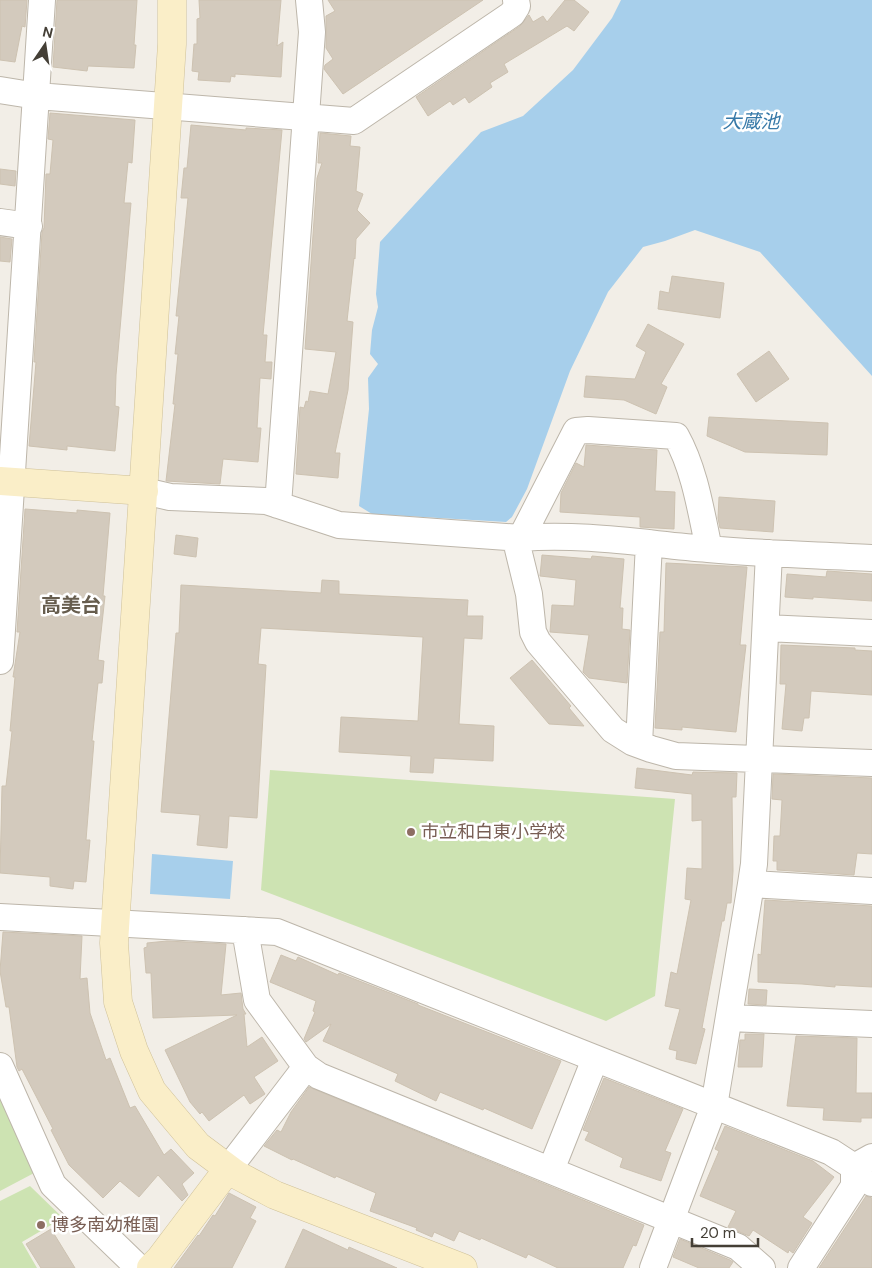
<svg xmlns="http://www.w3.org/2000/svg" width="872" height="1268" font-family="'DM Sans','Noto Sans JP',sans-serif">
<rect width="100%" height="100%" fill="#f2eee7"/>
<path fill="#cde3b2" d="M270,770L675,799L655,996L606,1021L261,890Z
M0,1089L36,1172L0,1191Z
M30,1186L63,1218L22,1242L37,1268H0V1201Z"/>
<path fill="#a7cfeb" d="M621,0H872V376L760,252L695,230L665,241L643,247L608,292L570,371L527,489L512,517L506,522L372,514L359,506L369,409L368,378L378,364L370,354L372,330L378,307L376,294L380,242L481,132L523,116L573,70L612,18Z
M152,854L233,861L230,899L150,894Z"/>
<path fill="#d3cabd" stroke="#cdc2b1" d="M0,0H27L25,27L22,26L15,62L0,60Z
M57,0H137L134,45H136L134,68L88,66L87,71L53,67Z
M199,0H281L277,46L283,42L281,77L235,74V77L231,76L230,82L198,80L199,72L192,71L194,44H197V19L200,18Z
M328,0H483L343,94L324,69L325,65L333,59L326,48V16L335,11Z
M565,0H574L589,12L574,31L567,26L504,64L508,72L490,83L492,87L469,103L465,97L453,105L450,101L428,116L416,97L520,26L529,15L533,22L543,16L547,22Z
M50,113L135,120L132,163L128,162L124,203H131L116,375L115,406L119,407L115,451L67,446V450L29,446L36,362H34L42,232L44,228L46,174H50L53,140L48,139Z
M191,125L246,130V128L282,130L263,335H267L265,362H272L271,379L260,378L257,428H261L258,462L223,459L220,484L166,481L175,404H173L178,354H175L179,316H176L188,198H181L184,168H187Z
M320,133L351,136L350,146L360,147L356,191L363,194L357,210L370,223L356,239L355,259L354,258L347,321L353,322L348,390L335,453H340L338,478L296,474L300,407L304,408L306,401L308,402L310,391L328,394L336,352L305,349L317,178L322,163H318Z
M0,169L16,171L15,186L0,184Z
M0,237L12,239L10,262L0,261Z
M672,276L724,283L720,318L658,309L660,291L669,293Z
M648,324L684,344L661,384L667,387L656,414L624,400L584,397L586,376L635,379L646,352L636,346Z
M769,351L789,379L756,402L737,374Z
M709,417L828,423L827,455L745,452L707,436Z
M586,445L657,450L655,491L675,492L674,529L640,527V517L560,512L561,493L576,463L584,467Z
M719,497L775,501L773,532L720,528L718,518Z
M25,509L77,513V510L110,513L103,596H105L98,660L104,661L102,683H98L92,741H94L86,840H90L86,882L74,881L73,889L50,886V877L0,873L2,786H6L12,731H10L15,677H13L20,632H17Z
M176,535L198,538L196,557L174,554Z
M542,555L591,559L592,556L624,559L620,608H623L622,629L630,630L627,683L589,678L583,672L589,635L550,632L552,605L574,606L576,580L540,576Z
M666,563L747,567L740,645H746L736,732L682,727V730L655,728L660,632H664Z
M827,571L872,574V601L813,597V599L785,597L787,574L826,577Z
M322,580L339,581V594L468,600L467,616H483L482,639L464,638L459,724L494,726L493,761L434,758L433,773L410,772L411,756L339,752L341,717L418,721L423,637L261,628L258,664L266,665L257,818L229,816L227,848L197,845L200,815L161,812L176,633H179L181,585L321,593Z
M781,645L855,648V650L872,651V695L811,691L809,718H804L802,731L782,729L786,684H780Z
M532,660L571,706L569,708L584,726L549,724L510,678Z
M637,768L692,775L693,772L737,773L736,797H732L733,871L731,903H727L724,921H722L702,1028L705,1029L696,1064L676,1059L677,1051L669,1049L680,1009L665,1006L671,972L677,974L691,900L685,899L687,868L702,869V820L692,821V794L635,788Z
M773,774L872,778V854L857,853L854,875L777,870V861H773L774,836H780L782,800L772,799Z
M765,900L872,906V987L835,985V987L802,984L758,982V954L761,955Z
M3,932L82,936L80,979L87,978L90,1013L106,1060L110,1058L130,1108L135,1106L164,1155L171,1149L194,1173L182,1184L188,1195L182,1201L158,1175L139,1197L120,1181L103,1198L69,1165L51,1130L53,1129L22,1069L19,1071L17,1067L9,1007H6L0,971Z
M167,941L226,944L221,995L241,993L243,1009L246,1014H244L247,1047L262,1037L278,1061L254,1077L265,1094L250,1104L244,1095L209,1121L202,1112L200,1114L190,1102L165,1050L237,1015L153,1018L151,973H146L144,948L147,947V943Z
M281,955L296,961L298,957L338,975L339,973L418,1004V1005L561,1061L532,1129L484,1108L483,1110L440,1092L436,1101L395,1081L398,1074L323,1041L331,1024L306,1042L304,1039L315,1012L313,1011L316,1001L270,982Z
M749,989L767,990L766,1005L748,1004Z
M745,1034H764L762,1067H738L740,1040H745Z
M796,1036L857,1038L856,1093H872V1118H861V1122L823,1120L824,1108L787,1106Z
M604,1078L683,1109L665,1151L671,1153L661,1181L620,1167L623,1158L585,1140L589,1132L583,1130Z
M309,1087L644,1225L636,1246L633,1245L623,1268H558L528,1254L526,1258L481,1238L480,1240L459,1231L454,1241L434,1232L432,1237L416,1230L417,1228L370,1211L376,1193L336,1176L335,1178L293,1159L292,1160L264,1146L277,1130L281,1132L291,1112Z
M725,1126L813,1161L834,1177L803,1217L812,1223L793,1253L789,1250L788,1253L753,1230L749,1236L728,1227L736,1211L700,1196L719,1151L715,1149Z
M229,1193L256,1207L250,1218L256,1221L232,1268H174L198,1235L199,1236L213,1215L215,1216Z
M866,1196L872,1198V1268H819Z
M51,1229L75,1268H41L26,1244Z
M303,1229L348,1250L349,1247L397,1268H285Z
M680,1239L730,1260L733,1262L729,1268H699L673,1257Z"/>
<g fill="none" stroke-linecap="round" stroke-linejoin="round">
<g stroke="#bdb6aa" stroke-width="28">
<path id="street" d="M0,90L37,96L354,121L512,14L517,6L516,0
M0,222L29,226
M144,491L170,497L266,501L339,525L521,538C583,533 646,544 708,549C762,554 817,555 872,558
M278,505L312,32L309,0
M709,549C701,512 695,470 676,436L588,430L576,431L521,538L518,549L529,594L533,632L538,642L613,730L632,742L651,749L676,756L872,763
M766,628L872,633
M0,661L42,0
M639,744L649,543
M751,884L872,891
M0,917L277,932L831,1152L854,1167L872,1183
M245,930L257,1000L306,1067L319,1076L738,1247L762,1268
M729,1018L872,1024
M0,1066L53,1185L139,1268
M228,1169L306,1067
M551,1170L595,1059
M653,1268L714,1106L751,884L754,864L769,553
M801,1268L854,1186V1167L872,1157"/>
</g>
<g stroke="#cfc199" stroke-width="29">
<path id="secondary" d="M172,0V44L114,943L118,1002L134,1051L152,1091L198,1146L237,1175L275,1195L463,1268
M0,481L144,491
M151,1268L160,1259L228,1169"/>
</g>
<use href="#street" stroke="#fff" stroke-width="26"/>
<use href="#secondary" stroke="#faeec8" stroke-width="28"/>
</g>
<g fill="#8d6e63" stroke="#fff" stroke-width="2">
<circle cx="411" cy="832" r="5"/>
<circle cx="41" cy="1225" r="5"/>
</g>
<g text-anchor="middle" stroke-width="5" stroke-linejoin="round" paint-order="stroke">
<g font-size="18" fill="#785e54" stroke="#fff" text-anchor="start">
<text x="421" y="838">市立和白東小学校</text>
<text x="51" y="1231">博多南幼稚園</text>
</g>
<g font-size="19" font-style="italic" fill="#3779a8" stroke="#fff">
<text x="751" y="128">大蔵池</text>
</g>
<g font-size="20" font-weight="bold" fill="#665d4e" stroke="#fff">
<text x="71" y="612">高美台</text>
</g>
</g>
<g transform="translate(45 45) rotate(13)" stroke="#ffffff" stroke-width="4" paint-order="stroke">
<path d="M0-4L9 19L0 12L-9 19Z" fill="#443f36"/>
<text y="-8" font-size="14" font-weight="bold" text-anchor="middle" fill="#443f36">N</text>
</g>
<path d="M692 1238v8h66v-8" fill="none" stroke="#443f36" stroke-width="2.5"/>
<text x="700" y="1238" font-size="15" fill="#443f36" stroke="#ffffff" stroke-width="4" paint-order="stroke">20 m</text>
</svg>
